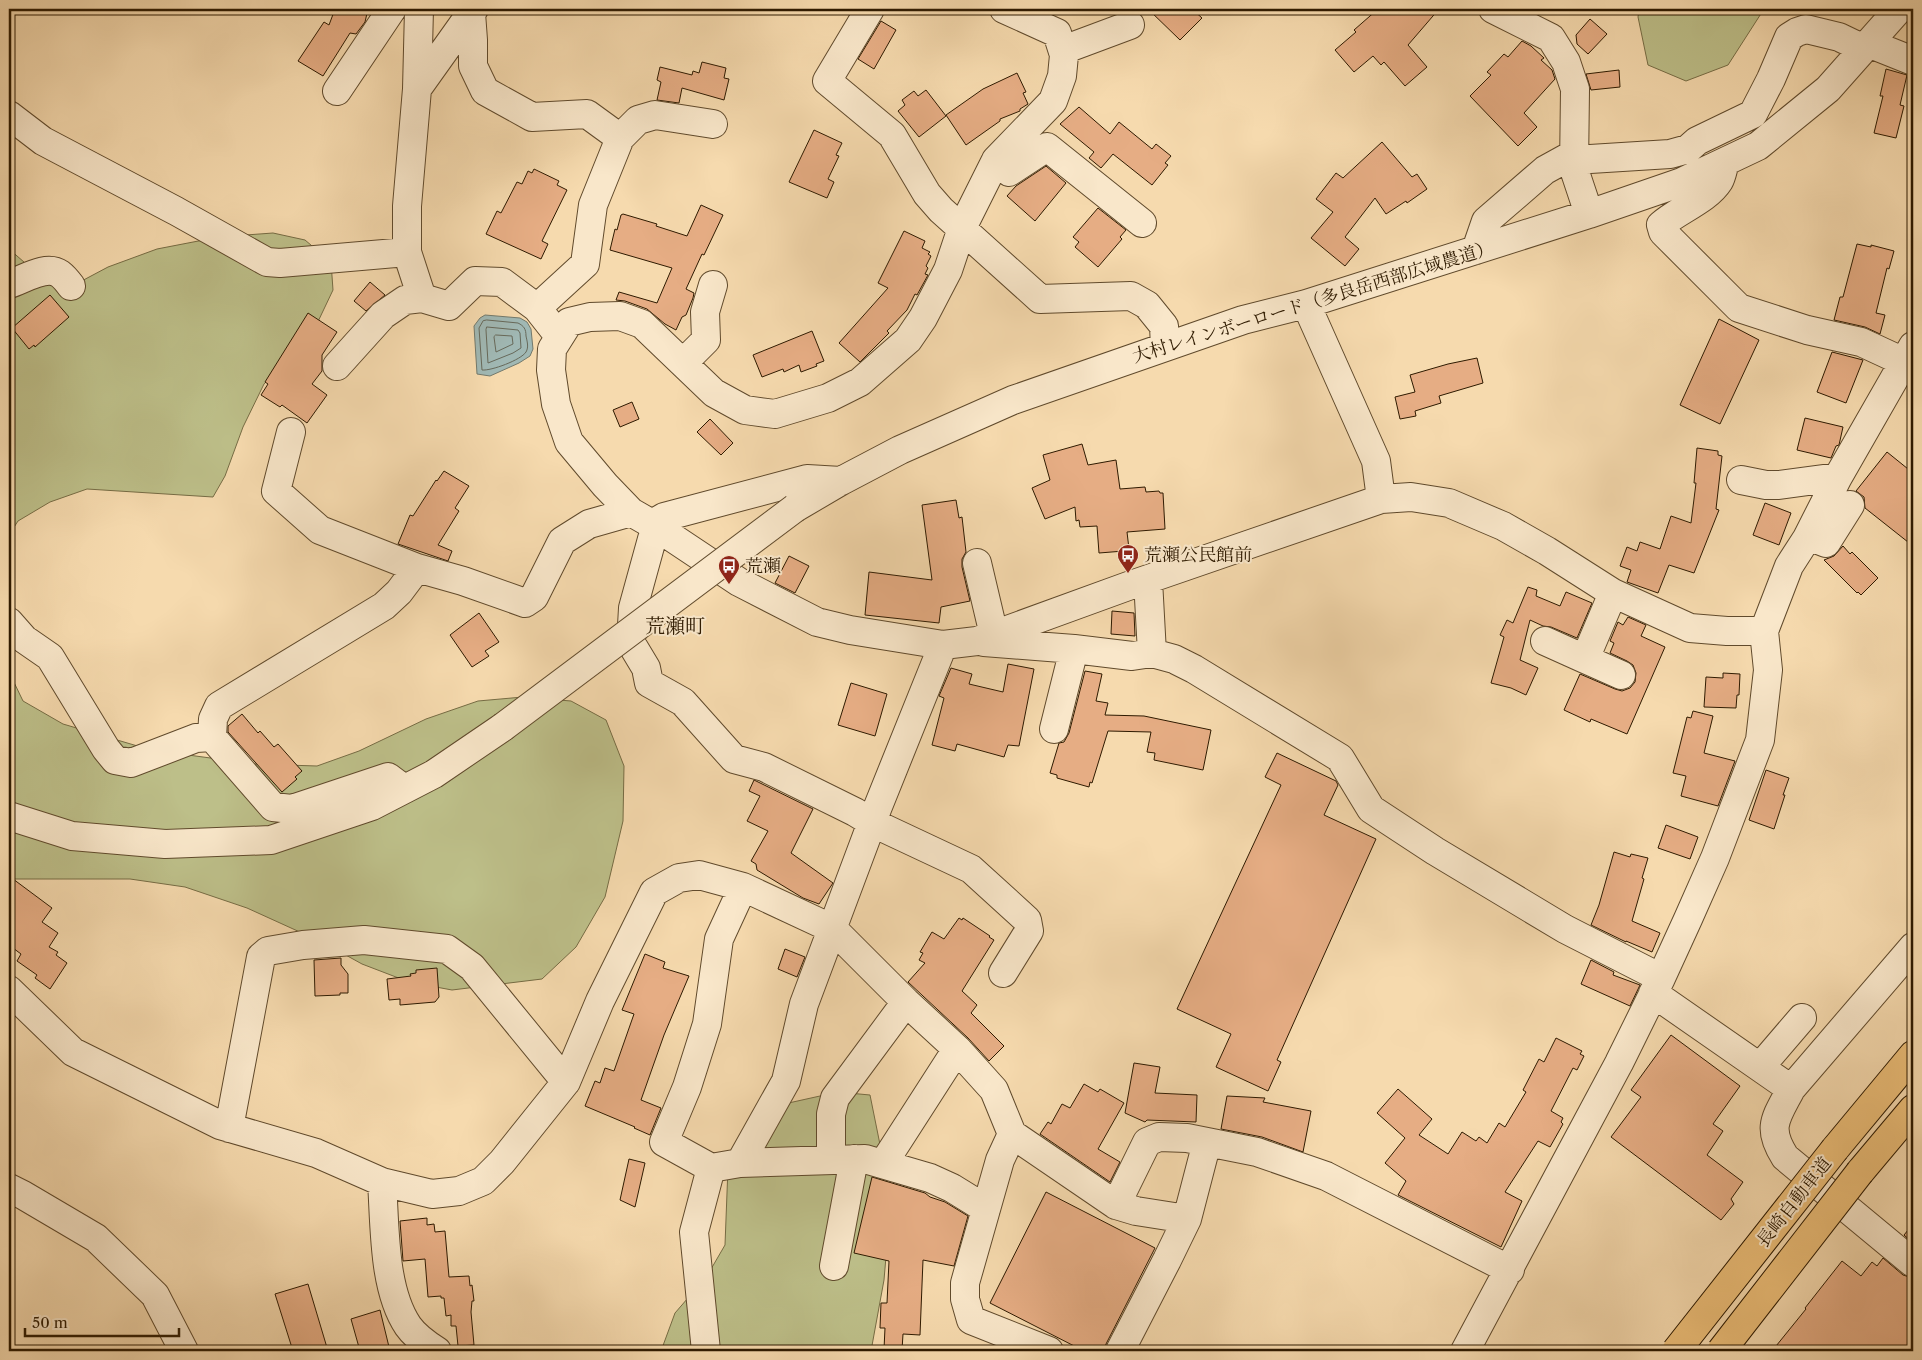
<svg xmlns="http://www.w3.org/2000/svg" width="1922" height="1360" font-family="'Libre Caslon Text','Noto Serif JP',serif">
<rect width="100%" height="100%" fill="#f6daae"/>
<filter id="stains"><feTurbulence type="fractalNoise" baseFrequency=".004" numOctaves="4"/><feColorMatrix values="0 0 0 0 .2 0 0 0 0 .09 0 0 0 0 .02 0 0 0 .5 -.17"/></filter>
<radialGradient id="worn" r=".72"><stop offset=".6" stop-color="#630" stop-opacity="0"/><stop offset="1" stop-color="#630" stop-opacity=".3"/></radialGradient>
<path fill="#bdbf89" stroke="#766c44" d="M1639,9H1764L1728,65L1686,81L1648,65L1638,17Z
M273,233L305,240L331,262L333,290L314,330L264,384L243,427L225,476L213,497L87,489L50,502L18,521L9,535V249L47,282L76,284L108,267L157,249L219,237Z
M9,672L23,701L63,724L151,750L255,764L317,766L359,751L426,719L478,701L523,697L571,701L606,720L624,766L623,821L605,897L576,947L542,979L452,990L409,982L362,964L324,943L247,908L185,887L130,879H9Z
M838,1092L870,1095L891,1199L884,1280L871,1351H661L675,1313L707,1276L725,1245L728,1167L784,1104Z"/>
<path fill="#a0b8b4" stroke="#72796c" d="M485,315L520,318L527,322L531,329L533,349L530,356L519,363L490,376L477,374L474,326L480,318Z"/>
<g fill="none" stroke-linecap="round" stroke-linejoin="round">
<path stroke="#67695a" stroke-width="1" d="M487,320L518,323C524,326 526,329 526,336C527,341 529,347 526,352C521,360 491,371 482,370L479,328L483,321Z
M487,327L518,330L520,333L521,348L513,353L488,363L486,330Z
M496,335L512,336L513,344L496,352L494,337Z"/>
</g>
<path fill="#e6ad84" stroke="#2e1a00" d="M335,9H368L365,22L356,34L350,33L323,76L298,61L324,22L329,25Z
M1148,9H1192L1202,18L1180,40Z
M1378,9H1439L1408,45L1427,67L1405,86L1384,62L1381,65L1373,56L1354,72L1335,50L1356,32L1354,30Z
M1590,19L1607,34L1588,54L1577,44L1576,35Z
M881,21L896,30L874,69L858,59Z
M1522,41L1531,46L1544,58L1541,60L1552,70L1555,79L1524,113L1537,127L1518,146L1470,96L1491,75L1487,72L1504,54L1508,57Z
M702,62L726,68L724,78L729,79L724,100L682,88L679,103L657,100L661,82L657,80L660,67L692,75L693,71L699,73Z
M1886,69L1907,75L1900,105L1904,106L1896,138L1874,133L1883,96H1880Z
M1619,70L1620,87L1591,90L1586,74Z
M1017,73L1026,92L1023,93L1028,104L1020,109V111L1000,119V121L966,145L946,115L983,89Z
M926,90L946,116L919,137L898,111L905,105L902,100L914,91L918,96Z
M1079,107L1110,134L1119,122L1152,149L1156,144L1171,156L1165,163L1168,165L1152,185L1113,154L1101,168L1089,158L1094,152L1060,124Z
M814,130L842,143L836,155L839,156L828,179L834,182L827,198L789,182Z
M1382,142L1412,177L1417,174L1427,189L1407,203L1406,201L1386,214L1375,198L1345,237L1359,249L1345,266L1311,238L1333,212L1316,199L1336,173L1343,178Z
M1046,166L1066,183L1035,221L1007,196L1016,186Z
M534,169L559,181L557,185L567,190L542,241L548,244L541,259L486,234L497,211L501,213L517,182L522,184L528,171L532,173Z
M701,205L723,215L704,255L702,254L686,289L694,293L693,298L686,315L682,317L676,330L665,324L647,309L625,301L616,300L619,292L657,303L672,268L610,250L615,229L617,230L621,215L623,214L657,224L656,226L687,236Z
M1098,208L1126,230L1120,237L1122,239L1098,267L1075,247L1079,242L1073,237Z
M904,231L925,241L922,248L930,252L928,254L931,256L926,266L928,268L925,274L928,275L917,295L915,294L907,310L887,331L889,333L860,362L839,343L888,288L878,283Z
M1857,244L1871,247V245L1894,251L1889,269L1887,268L1876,313L1885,315L1880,334L1865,327L1834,320L1840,297H1843Z
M370,282L385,295L366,311L354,301Z
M50,295L69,317L35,347L34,345L29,349L12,328Z
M308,313L337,332L322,355V371L312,384L327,395L307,423L282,405L280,407L261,395L268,384L265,382Z
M1719,319L1759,340L1720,424L1680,405Z
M812,331L824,361L816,364L817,366L801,372L799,365L784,372L783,369L762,377L753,355Z
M1832,352L1863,360L1846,403L1817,392Z
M1477,358L1483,383L1439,396L1441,403L1415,411L1416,416L1400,419L1395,397L1415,392L1410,375L1448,364Z
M632,402L639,419L620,427L613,410Z
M1805,418L1843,427L1839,445L1836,446L1831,458L1797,450Z
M710,419L733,443L721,455L697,432Z
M1082,444L1088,465L1116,460L1120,489L1145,487L1146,492L1159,491L1160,493H1163L1165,529L1127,532L1129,549H1124V551L1099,553L1097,526L1080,527L1079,520L1076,521L1075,507L1045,519L1032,488L1050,480L1043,455Z
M1697,448L1718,451V455L1722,456L1716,509L1719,510L1694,573L1669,565L1658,593L1627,582L1631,570L1620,566L1627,547L1637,551L1640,542L1660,549L1671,516L1691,523L1696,483H1694Z
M1887,452L1913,473V546L1865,508L1864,497L1856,491Z
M444,471L469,486L455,508L459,511L438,545L452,551L448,561L398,544L410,515L413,516L436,480L437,481Z
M956,500L959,518L962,517L966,552L962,559V567L970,601L941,607L939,623L865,615L869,572L932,580L922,505Z
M1765,503L1791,513L1779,545L1753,535Z
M1843,546L1850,554L1852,552L1878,578L1861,595L1858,592L1857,593L1824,560L1834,556Z
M789,556L809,566L795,593L775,583Z
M1528,587L1537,590L1536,596L1560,606L1566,592L1592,603L1577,638L1551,627L1543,626L1530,620L1520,660L1538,668L1526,695L1511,688L1491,683L1504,637L1500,635L1507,620L1513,623Z
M1112,611L1134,613L1135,636L1111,634Z
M479,613L499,642L485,651L489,656L472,667L450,635Z
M1628,617L1646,625L1641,636L1665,647L1627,734L1591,719L1590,722L1564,710L1580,674L1615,689L1622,691L1630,688L1635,682L1636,673L1633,665L1627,661L1610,653L1614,643L1610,641L1618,622L1623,625Z
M1008,664L1034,669L1019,746L1008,745L1004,757L957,744L955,751L932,745L944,698L939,696L951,668L972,674L969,684L1003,692Z
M1085,671L1102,674L1096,701L1108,703L1105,715L1144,716L1211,730L1203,770L1154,760L1155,753L1147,752L1151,732L1108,731L1092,783L1090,782L1089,787L1057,778V775L1050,773L1059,743L1064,742L1069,733Z
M1723,673L1740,674L1739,695H1737L1736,708L1704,707L1706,677L1723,678Z
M851,683L887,694L875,736L838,725Z
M1693,711L1713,716L1704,753L1735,761L1718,806L1681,796L1686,776L1673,773L1687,717L1691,718Z
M242,714L258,733L260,731L274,747L278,744L302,771L295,777L297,779L282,792L228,732V726Z
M1277,753L1336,781L1338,785L1324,815L1376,839L1277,1060L1281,1062L1268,1091L1216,1067L1231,1034L1177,1009L1281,785L1265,777Z
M1766,770L1789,778L1783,795H1785L1774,829L1749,820Z
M754,780L813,809L791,853L833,883L819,904L803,898L757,870L756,864L751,861L768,831L747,821L760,796L749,791Z
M1666,825L1698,837L1690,859L1658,848Z
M1614,852L1630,857L1631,854L1648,858L1642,878L1644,879L1632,921L1660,933L1652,952L1626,941V942L1591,925L1599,905Z
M9,876L52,908L42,922L58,933L49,947L58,952L56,955L67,963L50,989L35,978L37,975L17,961L21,954L9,945Z
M959,918L962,920L963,918L990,936L989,937L994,940L962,991L977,1005L971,1013L1004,1046L989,1061L968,1038L908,982L925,963L919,960L923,953L920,952L932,932L944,939Z
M785,949L805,957L797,977L778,969Z
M645,954L665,962L663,968L689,976L664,1035L641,1100L661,1108L650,1135L634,1128L635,1127L585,1106L595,1081L600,1083L605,1068L614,1071L634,1014L622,1010Z
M341,958V965L348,974V993H340V995L315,996L314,960Z
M1591,960L1614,972L1613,975L1640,985L1630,1006L1581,984Z
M437,968L439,997L435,1002L400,1005V999L389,1000L387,979L411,976L410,974L416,973V970Z
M1671,1035L1740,1086L1713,1124L1723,1131L1707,1155L1743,1182L1731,1199L1734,1204L1721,1220L1611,1137L1641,1097L1631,1090Z
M1556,1038L1582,1051L1580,1054L1584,1056L1577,1070L1573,1068L1551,1111L1563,1118L1561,1122L1563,1124L1550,1147L1538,1141L1505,1192L1522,1201L1501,1247L1398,1195L1406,1181L1385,1163L1405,1138L1377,1113L1398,1089L1432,1119L1419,1135L1448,1154L1462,1132L1476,1141L1479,1137L1487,1143L1499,1123L1505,1127L1526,1092L1523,1090L1539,1059L1544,1062Z
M1134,1063L1160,1067L1155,1093L1197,1095L1196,1122L1147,1120L1145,1122L1125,1113Z
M1084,1084L1098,1092L1100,1089L1124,1103L1098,1149L1120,1162L1110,1182L1040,1134L1048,1122L1051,1124L1062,1104L1070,1108Z
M1227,1096L1265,1098L1263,1102L1311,1111L1303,1152L1262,1137L1221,1129Z
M629,1159L645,1163L635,1207L620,1200Z
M872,1177L925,1193L930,1197L945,1202L968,1216L954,1266L923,1260L920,1335L903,1334L902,1350L884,1349L885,1328H880L881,1303H887L889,1261L854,1253Z
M1046,1192L1155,1248L1106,1344L1104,1351H1084L990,1303Z
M427,1218V1225L434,1224L435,1232L445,1231L449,1277L469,1276L470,1286L472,1285L474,1301H472L471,1312L474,1345L458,1346L456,1326H451V1315L446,1316L444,1298H441V1296L428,1297L425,1259L403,1261L400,1221Z
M1913,1224V1243L1904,1235Z
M1883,1258L1903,1275L1913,1278V1351H1772L1806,1309L1805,1308L1842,1261L1861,1276L1872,1262L1877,1266Z
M308,1284L328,1351H293L275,1294Z
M380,1310L390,1351H360L351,1319Z"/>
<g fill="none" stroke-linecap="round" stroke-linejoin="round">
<g stroke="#604a2c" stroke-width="30">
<path id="minor" d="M419,9L417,89L407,206V252L422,298L449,306L475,281L502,282L537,308L559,336
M870,9L827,81L892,135L927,194L941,210L1040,299L1131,296L1147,305L1164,326L1165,347
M1004,9L1057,33L1064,55L1062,76L1053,101L996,160L962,228L948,270L923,318L908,340L860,382L828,398L775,414L745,410L714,393L642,324L620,316L590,317L569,322L552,349L551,370L556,404L569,442L605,485L631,512L652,524L739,582L817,622L850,630L943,645L977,641L1131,585L1381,499L1411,497L1449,503L1503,526L1547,551L1613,593L1690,628L1727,631H1764
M1493,9L1551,38L1566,62L1575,89L1574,169L1589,214
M471,13L473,40V66L485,91L532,117L587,114L620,138L593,205L585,264L537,308
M1868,43L1913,61
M1063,50L1130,25
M417,89L474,9
M337,91L392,9
M9,115L43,141L176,211L267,262L280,263L407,252
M620,138L638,120L655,115L713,124
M996,160L1009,172L1047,147L1142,223
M1574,160L1670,154L1688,149L1697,141L1753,114L1771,79L1789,37L1797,32L1806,29L1839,37L1864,49
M1725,162C1723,168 1722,176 1719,181C1707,200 1678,210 1661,225L1663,232L1739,308L1807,330L1861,342L1904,362
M1476,250L1486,221L1545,170L1574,154
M9,284C23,280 46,264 60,274C64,277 68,282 71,286
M1306,304L1376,461L1381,499
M683,363L706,340L705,312L713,285
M337,366L383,315L405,300L422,298
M291,432L276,491L320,530L417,568L463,581L525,603L534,597L562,541L589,524L631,512
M1741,480L1766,485H1779L1838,477
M795,508L841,481L900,450L1013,400L1243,320L1306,304L1589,214L1682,182L1758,146L1828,89L1899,9
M652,524L664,517L807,479L841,481
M658,528L652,539L633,608L631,643L646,668L649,683L683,702L734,759L764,767L855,812L873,823L971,869L1027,920L1029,931L1003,973
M1808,536L1826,543L1850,505
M977,563L994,635
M1148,580L1152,653
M9,622L24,639L50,657L106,749L115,760L131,763L196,738L212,737
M1545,641L1585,659L1613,593
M984,642L1074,649L1132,656L1152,653L1174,659L1194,669L1340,758L1371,809L1435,851L1565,929L1661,978
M1585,659L1621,675
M1054,729L1074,649
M404,789L388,777L292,809L273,807L212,737L213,719L219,706L384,606L399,592L417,568
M9,816L72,836L165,844L271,840L372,806L434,774L503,727
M743,887L719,939L707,1024L687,1087L664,1142L711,1168L740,1163L786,1081L804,1004L877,809L943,645
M9,990L73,1052L220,1125L316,1153L382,1182L432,1194L459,1191L483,1181L502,1162L566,1082L600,1001L654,892L679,878L699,875L743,887L833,929L906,1002L957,1049L994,1090L1012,1134L1116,1205L1147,1142L1159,1137L1187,1138L1257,1152L1326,1176L1510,1270
M1653,993L1791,1089L1913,947
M1760,1067L1802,1018
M1791,1089C1776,1118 1766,1127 1785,1157L1913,1263
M229,1128L261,957L268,951L303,945L364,940L447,949L472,967L566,1082
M1012,1134L1000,1160L965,1283V1299L971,1320L1049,1351
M831,1160V1114L835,1098L906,1002
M740,1163L865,1159L930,1178L952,1188L986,1209
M883,1164L957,1049
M382,1182C385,1226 383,1289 408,1326C415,1336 426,1344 437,1351
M9,1188L23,1195L96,1238L155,1295L184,1351
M1116,1205L1136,1211L1187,1219
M834,1266L854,1159
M706,1351L694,1232L711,1168
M1120,1351L1167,1260L1187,1219L1207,1142
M1465,1351L1619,1063L1661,978L1688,919L1715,858L1760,740L1768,670L1764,631L1789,566L1807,538L1838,477L1913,346"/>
</g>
<g stroke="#2e1a00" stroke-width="30">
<path id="highway" d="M1835,1149L1913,1055
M1860,1172L1913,1109"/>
</g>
<use href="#minor" stroke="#f9e7ca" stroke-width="28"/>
<use href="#highway" stroke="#ebbd77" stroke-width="28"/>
<g stroke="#604a2c" stroke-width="30" stroke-linecap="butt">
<path id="minor-bridge" d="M503,727L795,508"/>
</g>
<g stroke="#2e1a00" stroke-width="30" stroke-linecap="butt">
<path id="highway-bridge" d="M1676,1351L1835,1149
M1721,1351L1860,1172"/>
</g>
<use href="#minor-bridge" stroke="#f9e7ca" stroke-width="28"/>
<use href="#highway-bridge" stroke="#ebbd77" stroke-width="28"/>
</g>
<defs>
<g id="bus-pin" transform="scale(1.125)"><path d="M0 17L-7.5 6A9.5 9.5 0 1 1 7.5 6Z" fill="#8f2418" stroke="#f9e7ca"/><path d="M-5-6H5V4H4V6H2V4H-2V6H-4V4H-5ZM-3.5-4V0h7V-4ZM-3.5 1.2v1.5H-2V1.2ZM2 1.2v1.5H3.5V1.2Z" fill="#fff"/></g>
</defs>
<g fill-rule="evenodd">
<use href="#bus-pin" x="1128" y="555"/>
<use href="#bus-pin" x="729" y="566"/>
</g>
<g text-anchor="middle" stroke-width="4" stroke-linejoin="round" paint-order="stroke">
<g font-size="18" fill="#2e1a00" stroke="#f9e7ca">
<text transform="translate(1313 302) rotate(-17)" y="6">大村レインボーロード（多良岳西部広域農道）</text>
<text transform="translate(1794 1202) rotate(-52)" y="6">長崎自動車道</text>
</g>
<g font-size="18" fill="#2e1a00" stroke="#f9e7ca" text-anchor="start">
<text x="1144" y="561">荒瀬公民館前</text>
<text x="745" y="572">荒瀬</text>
</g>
<g font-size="20" fill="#2e1a00" stroke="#f9e7ca">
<text x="675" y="633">荒瀬町</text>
</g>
</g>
<rect width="1922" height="1360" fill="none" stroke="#f6daae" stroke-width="30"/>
<rect x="10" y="10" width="1902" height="1340" fill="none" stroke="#2e1a00" stroke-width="2.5"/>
<rect x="15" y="15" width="1892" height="1330" fill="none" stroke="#2e1a00"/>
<path d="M25 1328v8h154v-8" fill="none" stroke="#2e1a00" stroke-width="2.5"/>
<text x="32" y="1328" font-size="15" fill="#2e1a00" stroke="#f9e7ca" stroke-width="4" paint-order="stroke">50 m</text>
<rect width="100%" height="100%" filter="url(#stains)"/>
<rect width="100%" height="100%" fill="url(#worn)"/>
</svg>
